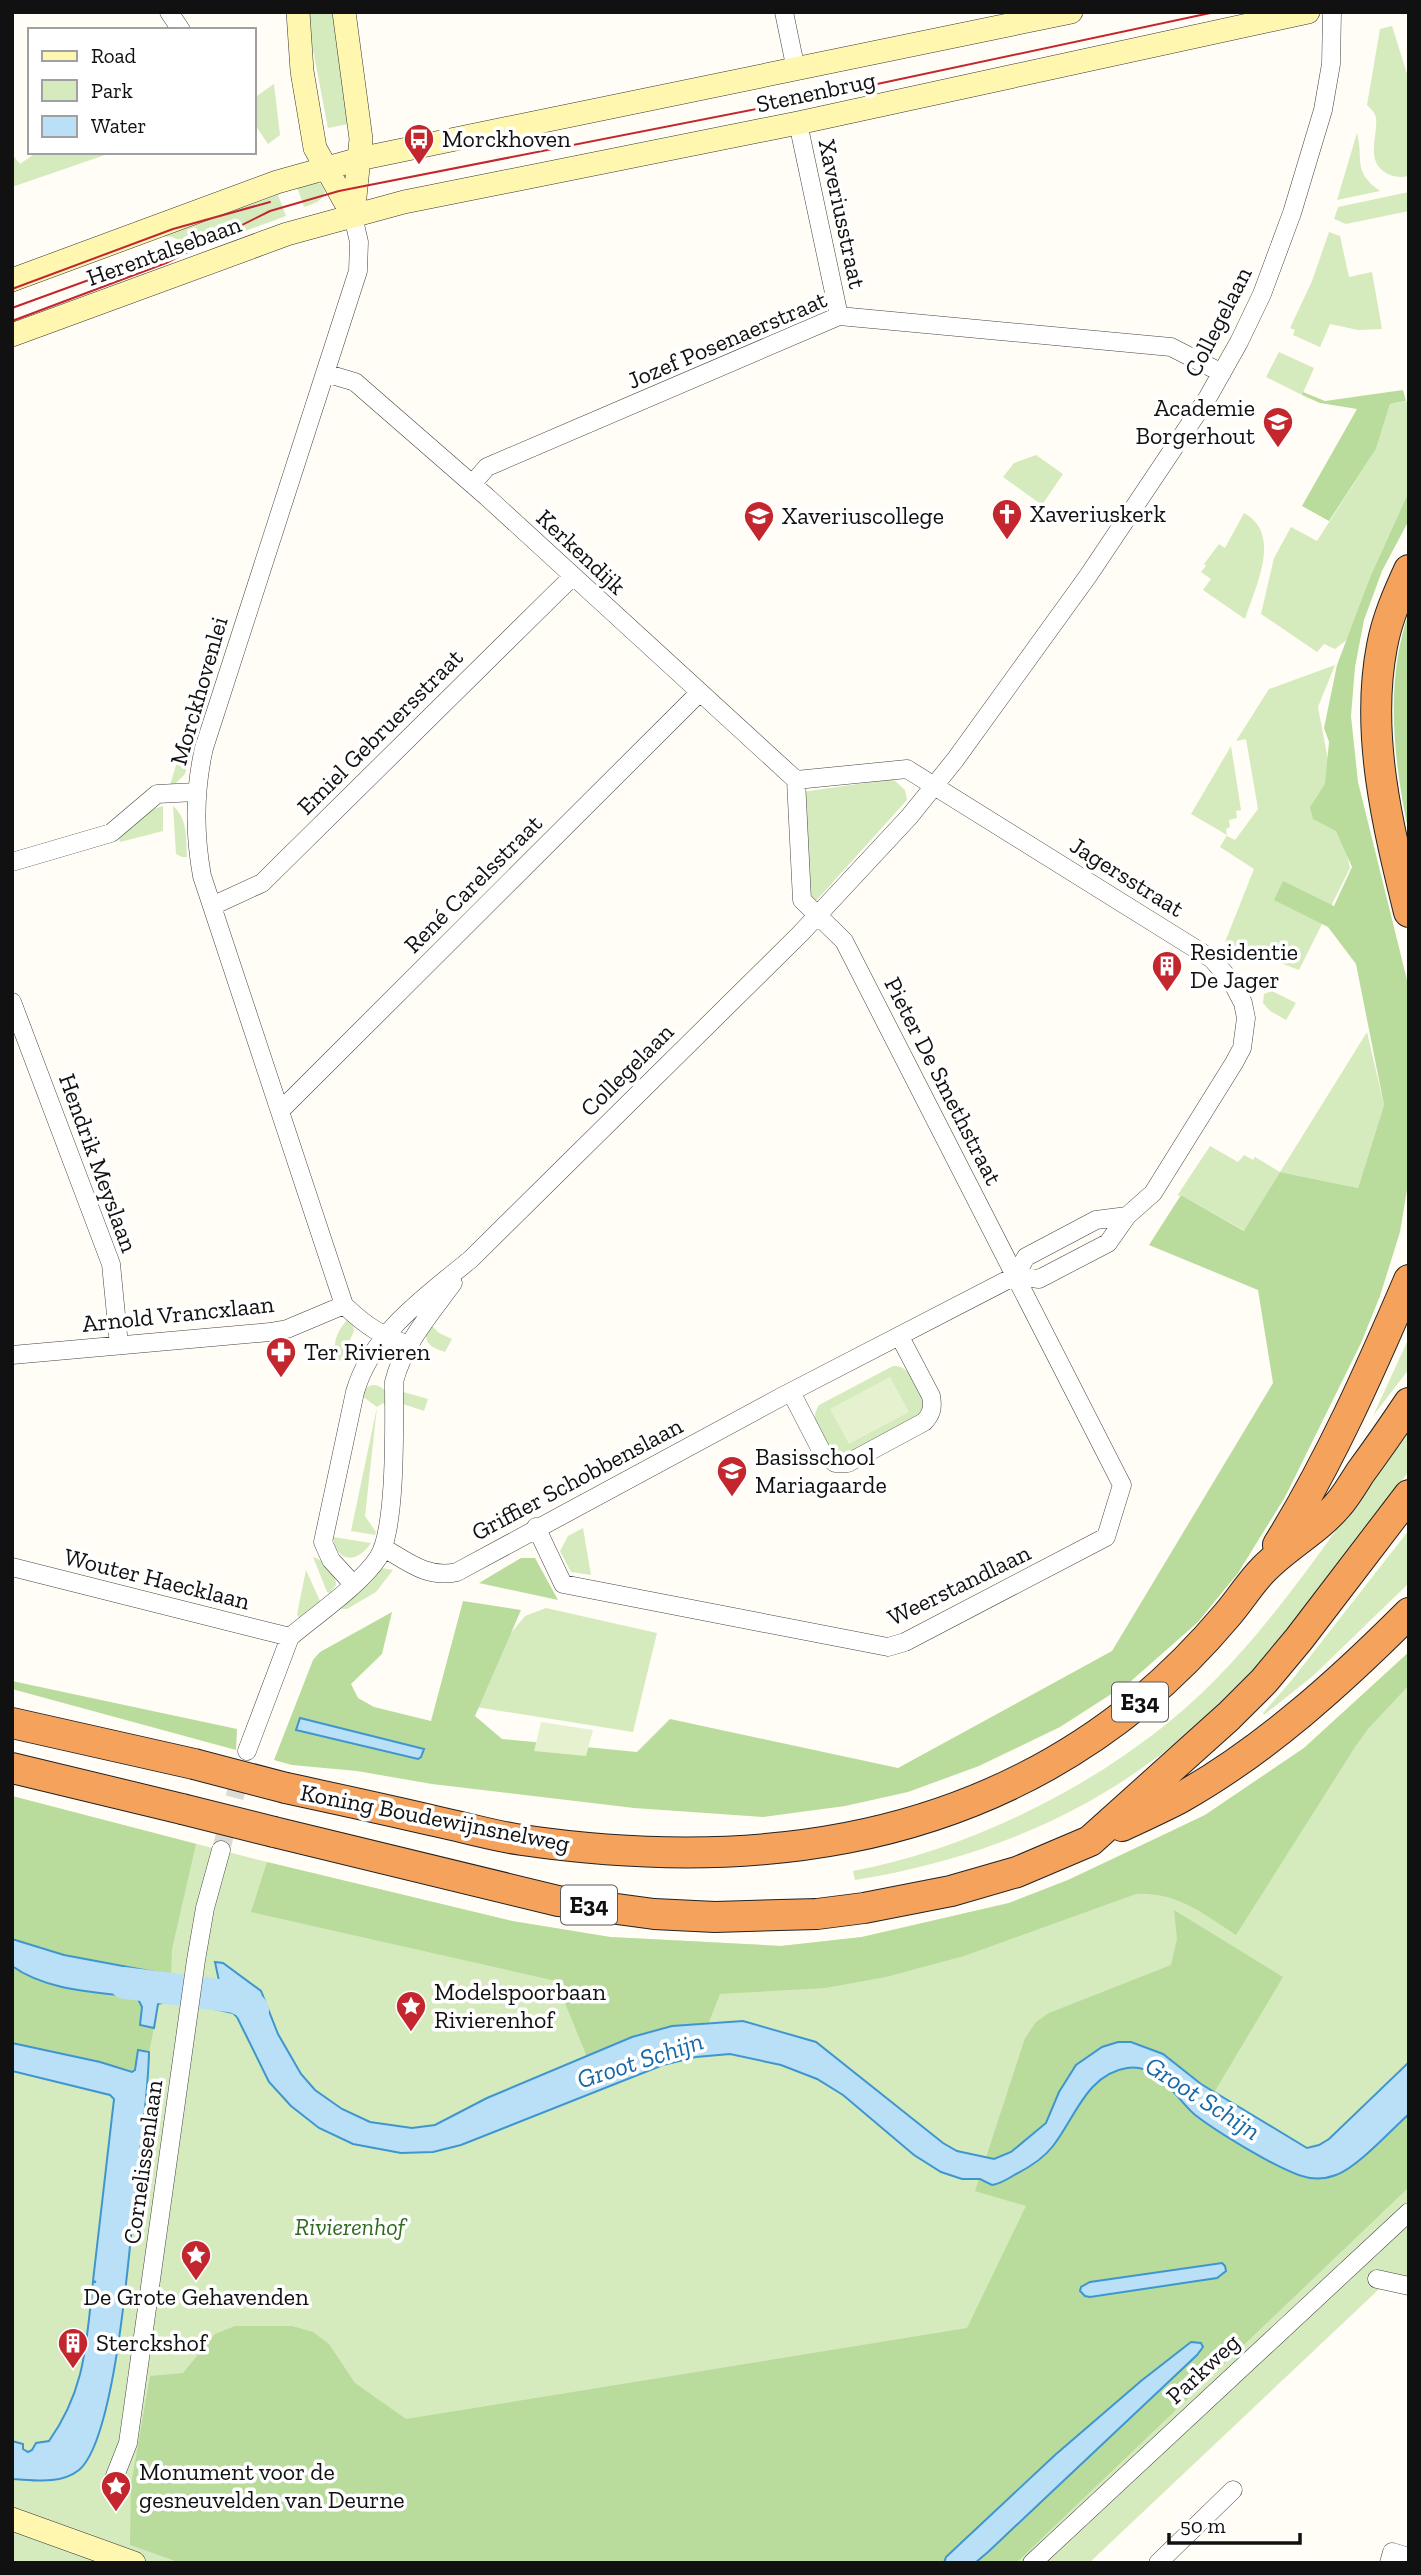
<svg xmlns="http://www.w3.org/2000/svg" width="1421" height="2575" font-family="'Zilla Slab',serif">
<rect width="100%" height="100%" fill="#fffdf5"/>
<path fill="#d5ebbd" d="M309,12H336L353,123L328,128L310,34Z
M1392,26L1409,80V176C1399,178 1391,177 1383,171C1366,157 1378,136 1376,118C1375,112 1371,109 1367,105L1380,29Z
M274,84L280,135L268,144L254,123V98Z
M1357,133C1364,161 1352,171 1380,191L1337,200Z
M37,152H103L105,155L12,187V154L20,164Z
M313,182L321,184L325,192C322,202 313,204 304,207L297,187Z
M1409,192V211L1346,224L1334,219L1338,207Z
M278,195L286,216L169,259V256L180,246C178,235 169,236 159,237Z
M1329,232L1340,236L1349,277L1372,272L1382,329L1358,330L1330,324L1320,347L1293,335L1295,330L1290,328L1312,281Z
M1279,352L1314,368L1302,395L1266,377Z
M1409,401V491L1371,575L1349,638L1335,649L1324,644L1317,652L1261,614L1274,558L1291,527L1317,541L1376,449L1390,404Z
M1036,455L1063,474L1042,505L1003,477L1014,463Z
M1244,513C1283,534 1255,587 1245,619L1203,590L1211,579L1201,572L1206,566L1204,564L1219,544L1225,548Z
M1335,665L1318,707L1342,834L1350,868L1299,970L1225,942L1254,869L1220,847L1227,835L1191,814L1231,746L1241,810L1236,811L1237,818L1229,820L1230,827L1226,829L1227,836L1235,840L1258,809L1246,739L1236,741L1269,689Z
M185,736L194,739L185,774L174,785H170Z
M893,779L905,790L907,800L814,903L807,896L802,792Z
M163,806V831L120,842L119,838L150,810Z
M173,806C188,818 186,840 187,857H182L176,854Z
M1272,991L1296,1003L1286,1020L1270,1011L1263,1003L1264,994Z
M1367,1032L1384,1105L1358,1188L1280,1172L1245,1231L1181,1195L1177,1196L1210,1146L1238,1162L1244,1155L1253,1160L1255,1157L1280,1172Z
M352,1319L354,1331L341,1360L336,1362C333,1343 335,1334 347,1320Z
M431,1325L439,1333L452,1339L445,1352C434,1348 425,1346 426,1332Z
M1409,1337V1369L1373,1416L1407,1342Z
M893,1366C912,1365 917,1388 925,1403L921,1415L847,1455L842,1456L830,1451C822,1437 808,1421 819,1405Z
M372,1385C389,1386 388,1398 389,1411L383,1403L377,1407L365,1516L376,1532L375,1535L351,1531L377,1407L362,1396L367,1387Z
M400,1391L428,1399L424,1411L400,1403Z
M1409,1428V1471L1279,1642C1163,1778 1031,1851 855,1880L853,1871C981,1847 1124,1773 1215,1680C1289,1605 1346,1513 1409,1428Z
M583,1528L591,1575L571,1572L560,1551L568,1536Z
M1409,1530V1583L1314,1675L1264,1715L1263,1713L1291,1681Z
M333,1537L371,1543C358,1563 337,1564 333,1537Z
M313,1557C326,1561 336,1573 336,1585L330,1593L327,1592Z
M382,1568L393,1570L376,1592L347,1609H341L374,1574Z
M306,1570L320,1601L299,1618L297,1614Z
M546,1608L657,1633L633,1732L476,1707L492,1656L525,1616Z
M1409,1652V2279L1394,2275L1089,2563H12V1796L267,1862L512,1921L610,1937L781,1946L862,1937L1009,1903L1068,1880L1153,1841L1205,1815L1304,1748Z"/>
<path fill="#b9dc9c" d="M1403,390L1406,401L1390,404L1376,449L1329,521L1302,506L1357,409L1320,403L1302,395L1303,392L1325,401Z
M1409,491V520L1382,571L1364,620L1355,667L1351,716L1358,782L1409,988V1178L1400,1232L1380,1296L1361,1343L1285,1497L1238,1573L1198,1622L1130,1682L1060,1727L979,1766L908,1792L845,1806L763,1817L634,1808L432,1784L357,1771L292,1765L274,1760L313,1660L320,1652L392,1612L382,1654L351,1684L358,1698L374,1707L431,1721L463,1601L521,1610L475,1716L502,1739L637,1752L670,1719L898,1768L1112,1651L1273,1383L1258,1290L1149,1245L1181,1195L1244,1231L1280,1172L1358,1188L1384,1105L1356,964L1328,927L1274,900L1283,881L1334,906L1352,867L1336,831L1313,819L1310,807L1325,784L1329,742L1324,728L1337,665L1371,575Z
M1409,612V835C1394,761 1384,685 1409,612Z
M521,1558H535L558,1600L479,1583Z
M1409,1652V1685L1368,1729L1355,1747L1236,1935C1203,1914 1178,1892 1136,1894L964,1956L886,1977L825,1988L720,1994L709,2022C661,2028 630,2038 587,2057L556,1981L251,1912L267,1862L512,1921L610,1937L781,1946L862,1937L1009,1903L1068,1880L1205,1815L1304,1748Z
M12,1681L237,1729L236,1750L12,1689Z
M12,1796L196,1844L172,1949L171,1975L64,1955L12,1939Z
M1174,1910L1283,1977L1203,2111L1297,2166L1409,2101V2187L1016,2563H181L130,2545L131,2485L150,2376L183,2373L215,2334L235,2326H292L313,2332L329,2344L355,2383L406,2419L967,2328L1026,2206L975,2191L1025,2038L1036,2022L1049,2013L1171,1965L1177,1939Z
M12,1966C47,1991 95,1992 137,1997L142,2007L141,2025L154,2028L149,2052L138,2050L135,2071L132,2072L100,2062L12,2043Z"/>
<path fill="#e6f2cf" d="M890,1377L909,1412L849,1444L830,1409Z
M541,1722L593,1730L586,1756L534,1751Z"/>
<path fill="#b9e0f7" stroke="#3f96cf" stroke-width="2" d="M300,1718L424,1749L421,1757L418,1759L296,1730Z
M12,1939L64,1955L171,1975L166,2002L158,2004L154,2028L140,2025L142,2007L137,1997C95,1992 47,1991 12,1966Z
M215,1962L223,1963L261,1991L278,2034L301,2074L315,2090L342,2109L370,2122L412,2128L435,2125L487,2098L632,2037L672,2026L743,2021L816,2042L943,2143L957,2151L994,2159L1011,2152L1046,2123L1059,2092L1076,2065L1102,2047L1118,2042H1131L1163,2054L1201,2084L1307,2148L1319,2145L1329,2139L1409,2062V2114C1391,2130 1357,2168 1336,2175C1328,2178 1318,2179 1310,2178C1286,2175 1214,2130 1194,2114C1175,2097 1158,2063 1127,2068C1087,2074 1075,2118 1053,2146C1043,2159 1030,2167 1016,2174C1008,2179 1000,2184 992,2185L980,2179H962L941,2172L914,2155L843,2095L817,2079L781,2065L730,2054L696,2057L663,2065L461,2145L433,2152L401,2153L353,2144L319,2128L291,2106L269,2082L237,2017L233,2013L214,2009L219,1981Z
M12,2043L100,2062L132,2072L135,2070L138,2050L149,2052C148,2097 141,2140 136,2185C130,2239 117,2438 79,2470C60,2485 34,2480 12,2479V2441L23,2444V2449L28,2452L32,2450L36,2443L49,2441C86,2389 86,2343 93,2282H96L93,2281L114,2099L110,2095L12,2071Z
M1222,2263L1225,2266L1226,2271L1217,2278L1090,2297L1085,2296L1080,2291L1081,2287L1090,2282Z
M1191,2342L1201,2343L1203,2347L1197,2355L988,2552L975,2563H944L946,2557L1055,2455L1141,2381Z"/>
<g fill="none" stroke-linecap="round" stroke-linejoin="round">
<path stroke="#b9e0f7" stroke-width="32" d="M125,1983L235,1997L246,2002L253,2010"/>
<path stroke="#dbdad3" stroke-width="18" stroke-dasharray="18 9" stroke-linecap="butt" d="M221,1850L242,1769"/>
<g stroke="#444" stroke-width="19">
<path id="street" d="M169,12L181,30
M784,12L796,70
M798,123L839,316
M353,216L359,242L358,271L204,748C194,792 194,832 202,876L344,1305C366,1326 381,1336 410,1345
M325,373L355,382L487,497L796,780
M472,484L487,467L839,316L1171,347L1222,373
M796,780L907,769L1212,959L1232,982L1243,1003L1246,1018L1242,1048L1234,1063L1153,1193L1127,1216L1108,1243L1039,1279L1015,1276
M12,862L111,833L157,794L196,792
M212,906L262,883L572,577
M12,1002L111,1264L119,1345
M281,1110L699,693
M12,1355L270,1332L287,1329L344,1305
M791,1392L823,1454L835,1463H848L924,1422C932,1414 933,1407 931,1396L900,1337
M536,1527L563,1584L888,1647L905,1642L1106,1537L1122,1485L844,941L802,900L796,780
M384,1548C408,1562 428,1579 457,1572L781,1397L1015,1276L1026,1257L1096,1220L1127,1216
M12,1567L290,1637
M353,1584L331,1560L323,1542L355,1392C372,1333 425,1297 471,1259L801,933L909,817L955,760L1088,576L1208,397L1239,342L1262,294L1292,213L1323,110L1331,64L1332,12
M290,1637C315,1616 361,1584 378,1558C397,1529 394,1420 394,1382C403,1345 431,1313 453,1283
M247,1751L290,1637
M1377,2279L1409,2286
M113,2481L128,2443L196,1960L205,1908L221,1850
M1032,2563L1409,2212
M1158,2563L1233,2490
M1389,2563L1392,2552L1409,2557"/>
</g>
<g stroke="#333" stroke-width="24">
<path id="secondary" d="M298,12L302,71L315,148L353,216
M344,12L361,139L353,216
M12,280L277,182L359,159L1071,12
M12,335L287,234L404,202L798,123L1308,12
M12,2519L134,2563"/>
</g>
<g stroke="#222" stroke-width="32">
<path id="highway" d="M1409,570C1398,594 1387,619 1382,646C1365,734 1388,827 1409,912
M1278,1545C1330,1461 1370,1371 1409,1280
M12,1723L194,1764
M12,1768L182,1809
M286,1788C337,1799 388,1810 439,1822C467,1828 494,1836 522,1840C743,1872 962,1848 1140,1702C1171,1676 1201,1646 1227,1615C1240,1600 1250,1583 1264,1569C1286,1546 1317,1530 1338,1505C1346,1496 1353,1484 1360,1473C1377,1450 1393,1427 1409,1403
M1122,1826C1141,1817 1161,1808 1180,1798C1265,1750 1340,1682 1409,1613
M274,1832L558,1901L654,1914L715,1917L817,1914L864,1908L951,1891L1017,1872L1090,1841L1229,1716L1264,1681L1299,1639L1409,1495"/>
</g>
<use href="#street" stroke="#fff" stroke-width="18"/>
<use href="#secondary" stroke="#fff6b0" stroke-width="23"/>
<use href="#highway" stroke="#f5a25d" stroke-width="30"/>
<path stroke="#c4262e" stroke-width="2" d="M12,289L173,229L270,202
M12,308L160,254
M12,321L166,263L270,211L339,191L802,100L1215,12"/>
<g stroke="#222" stroke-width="32" stroke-linecap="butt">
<path id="highway-bridge" d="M194,1764L286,1788
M182,1809L274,1832"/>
</g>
<use href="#highway-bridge" stroke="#f5a25d" stroke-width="30"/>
</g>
<defs>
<g id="bus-pin" transform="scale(1.575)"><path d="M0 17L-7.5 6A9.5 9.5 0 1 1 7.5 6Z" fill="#c4262e" stroke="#fff"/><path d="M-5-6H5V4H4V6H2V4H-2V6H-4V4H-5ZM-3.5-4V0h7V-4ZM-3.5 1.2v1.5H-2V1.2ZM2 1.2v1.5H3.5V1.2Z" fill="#fff"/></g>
<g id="school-pin" transform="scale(1.575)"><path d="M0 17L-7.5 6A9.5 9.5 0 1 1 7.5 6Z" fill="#c4262e" stroke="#fff"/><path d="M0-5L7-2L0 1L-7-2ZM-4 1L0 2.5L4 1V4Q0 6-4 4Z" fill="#fff"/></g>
<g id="church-pin" transform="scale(1.575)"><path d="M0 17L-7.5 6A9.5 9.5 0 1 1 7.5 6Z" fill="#c4262e" stroke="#fff"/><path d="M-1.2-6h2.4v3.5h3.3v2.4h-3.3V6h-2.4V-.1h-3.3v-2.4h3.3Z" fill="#fff"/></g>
<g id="building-pin" transform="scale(1.575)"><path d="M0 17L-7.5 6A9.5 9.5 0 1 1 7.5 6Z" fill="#c4262e" stroke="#fff"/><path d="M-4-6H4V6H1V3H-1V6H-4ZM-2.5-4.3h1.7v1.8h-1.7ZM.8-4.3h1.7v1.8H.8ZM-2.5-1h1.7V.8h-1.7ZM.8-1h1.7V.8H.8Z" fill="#fff"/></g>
<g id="pharmacy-pin" transform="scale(1.575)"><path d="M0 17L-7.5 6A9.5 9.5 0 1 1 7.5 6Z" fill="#c4262e" stroke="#fff"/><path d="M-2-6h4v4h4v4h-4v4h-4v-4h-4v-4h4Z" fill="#fff"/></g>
<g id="sight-pin" transform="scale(1.575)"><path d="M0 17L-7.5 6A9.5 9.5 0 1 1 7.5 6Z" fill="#c4262e" stroke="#fff"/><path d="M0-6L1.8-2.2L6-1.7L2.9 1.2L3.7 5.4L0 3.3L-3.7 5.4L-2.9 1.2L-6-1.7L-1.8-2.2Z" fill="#fff"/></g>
</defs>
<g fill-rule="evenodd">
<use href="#bus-pin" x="419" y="139"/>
<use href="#school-pin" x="1278" y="422"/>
<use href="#church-pin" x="1007" y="514"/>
<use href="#school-pin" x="759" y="516"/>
<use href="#building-pin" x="1167" y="966"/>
<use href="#pharmacy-pin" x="281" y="1352"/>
<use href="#school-pin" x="732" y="1471"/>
<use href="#sight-pin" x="411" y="2006"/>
<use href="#sight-pin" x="196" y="2255"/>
<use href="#building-pin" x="73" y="2343"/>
<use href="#sight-pin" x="116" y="2486"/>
</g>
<g text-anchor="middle" stroke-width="7" stroke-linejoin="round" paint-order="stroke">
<g fill="#fff" stroke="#585858" stroke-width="2">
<rect x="1112" y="1682.5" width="56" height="39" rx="5"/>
<rect x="561" y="1885.5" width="56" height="39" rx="5"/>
</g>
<g font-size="23" font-weight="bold" fill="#111">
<text x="1140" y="1710">E34</text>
<text x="589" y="1913">E34</text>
</g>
<g font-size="24" fill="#111" stroke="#fff">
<text transform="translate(816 92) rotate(-12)" y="8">Stenenbrug</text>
<text transform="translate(842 214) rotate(78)" y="8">Xaveriusstraat</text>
<text transform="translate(164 251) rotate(-20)" y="8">Herentalsebaan</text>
<text transform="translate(1218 322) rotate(-63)" y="8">Collegelaan</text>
<text transform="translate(727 340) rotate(-23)" y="8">Jozef Posenaerstraat</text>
<text transform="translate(581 552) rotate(43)" y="8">Kerkendijk</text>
<text transform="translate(199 691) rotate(-74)" y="8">Morckhovenlei</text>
<text transform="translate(380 732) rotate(-45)" y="8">Emiel Gebruersstraat</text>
<text transform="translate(1127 877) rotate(32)" y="8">Jagersstraat</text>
<text transform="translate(473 884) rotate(-45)" y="8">René Carelsstraat</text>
<text transform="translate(627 1070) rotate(-45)" y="8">Collegelaan</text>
<text transform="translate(943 1081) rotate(63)" y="8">Pieter De Smethstraat</text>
<text transform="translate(98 1163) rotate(70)" y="8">Hendrik Meyslaan</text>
<text transform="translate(178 1314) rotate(-6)" y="8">Arnold Vrancxlaan</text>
<text transform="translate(577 1479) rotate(-28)" y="8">Griffier Schobbenslaan</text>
<text transform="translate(157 1579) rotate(14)" y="8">Wouter Haecklaan</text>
<text transform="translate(959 1585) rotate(-26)" y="8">Weerstandlaan</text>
<text transform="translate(435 1818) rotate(11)" y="8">Koning Boudewijnsnelweg</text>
<text transform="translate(143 2162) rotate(-82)" y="8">Cornelissenlaan</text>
<text transform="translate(1203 2369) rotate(-43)" y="8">Parkweg</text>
</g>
<g font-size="24" fill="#111" stroke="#fff" text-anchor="start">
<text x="442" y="147">Morckhoven</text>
<text x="1255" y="416" text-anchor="end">Academie<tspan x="1255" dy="28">Borgerhout</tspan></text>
<text x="1030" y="522">Xaveriuskerk</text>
<text x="782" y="524">Xaveriuscollege</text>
<text x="1190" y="960">Residentie<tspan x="1190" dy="28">De Jager</tspan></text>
<text x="304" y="1360">Ter Rivieren</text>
<text x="755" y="1465">Basisschool<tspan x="755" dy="28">Mariagaarde</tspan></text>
<text x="434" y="2000">Modelspoorbaan<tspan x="434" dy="28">Rivierenhof</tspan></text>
<text x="196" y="2305" text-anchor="middle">De Grote Gehavenden</text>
<text x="96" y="2351">Sterckshof</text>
<text x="139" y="2480">Monument voor de<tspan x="139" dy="28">gesneuvelden van Deurne</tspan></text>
</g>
<g font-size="24" font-style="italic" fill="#2f6b1f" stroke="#fff">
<text x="350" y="2235">Rivierenhof</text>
</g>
<g font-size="26" font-style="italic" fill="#1768a6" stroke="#fff">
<text transform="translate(640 2060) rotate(-18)" y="9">Groot Schijn</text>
<text transform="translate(1203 2098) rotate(33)" y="9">Groot Schijn</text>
</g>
</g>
<rect width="1421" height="2575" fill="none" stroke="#111111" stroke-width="28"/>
<rect x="28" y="28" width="228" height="126" fill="#ffffff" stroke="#a0a0a0" stroke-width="2"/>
<rect x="42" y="51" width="35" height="10" fill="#fff6b0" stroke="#a0a0a0" stroke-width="2"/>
<text x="91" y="63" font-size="21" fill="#111111">Road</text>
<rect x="42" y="80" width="35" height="21" fill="#d5ebbd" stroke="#a0a0a0" stroke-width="2"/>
<text x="91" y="98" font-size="21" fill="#111111">Park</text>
<rect x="42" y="116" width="35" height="21" fill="#b9e0f7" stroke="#a0a0a0" stroke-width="2"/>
<text x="91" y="133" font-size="21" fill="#111111">Water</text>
<path d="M1169 2533v10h131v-10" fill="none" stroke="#111111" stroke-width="3.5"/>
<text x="1180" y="2533" font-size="21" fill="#111111" stroke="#ffffff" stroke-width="5" paint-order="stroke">50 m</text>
</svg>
